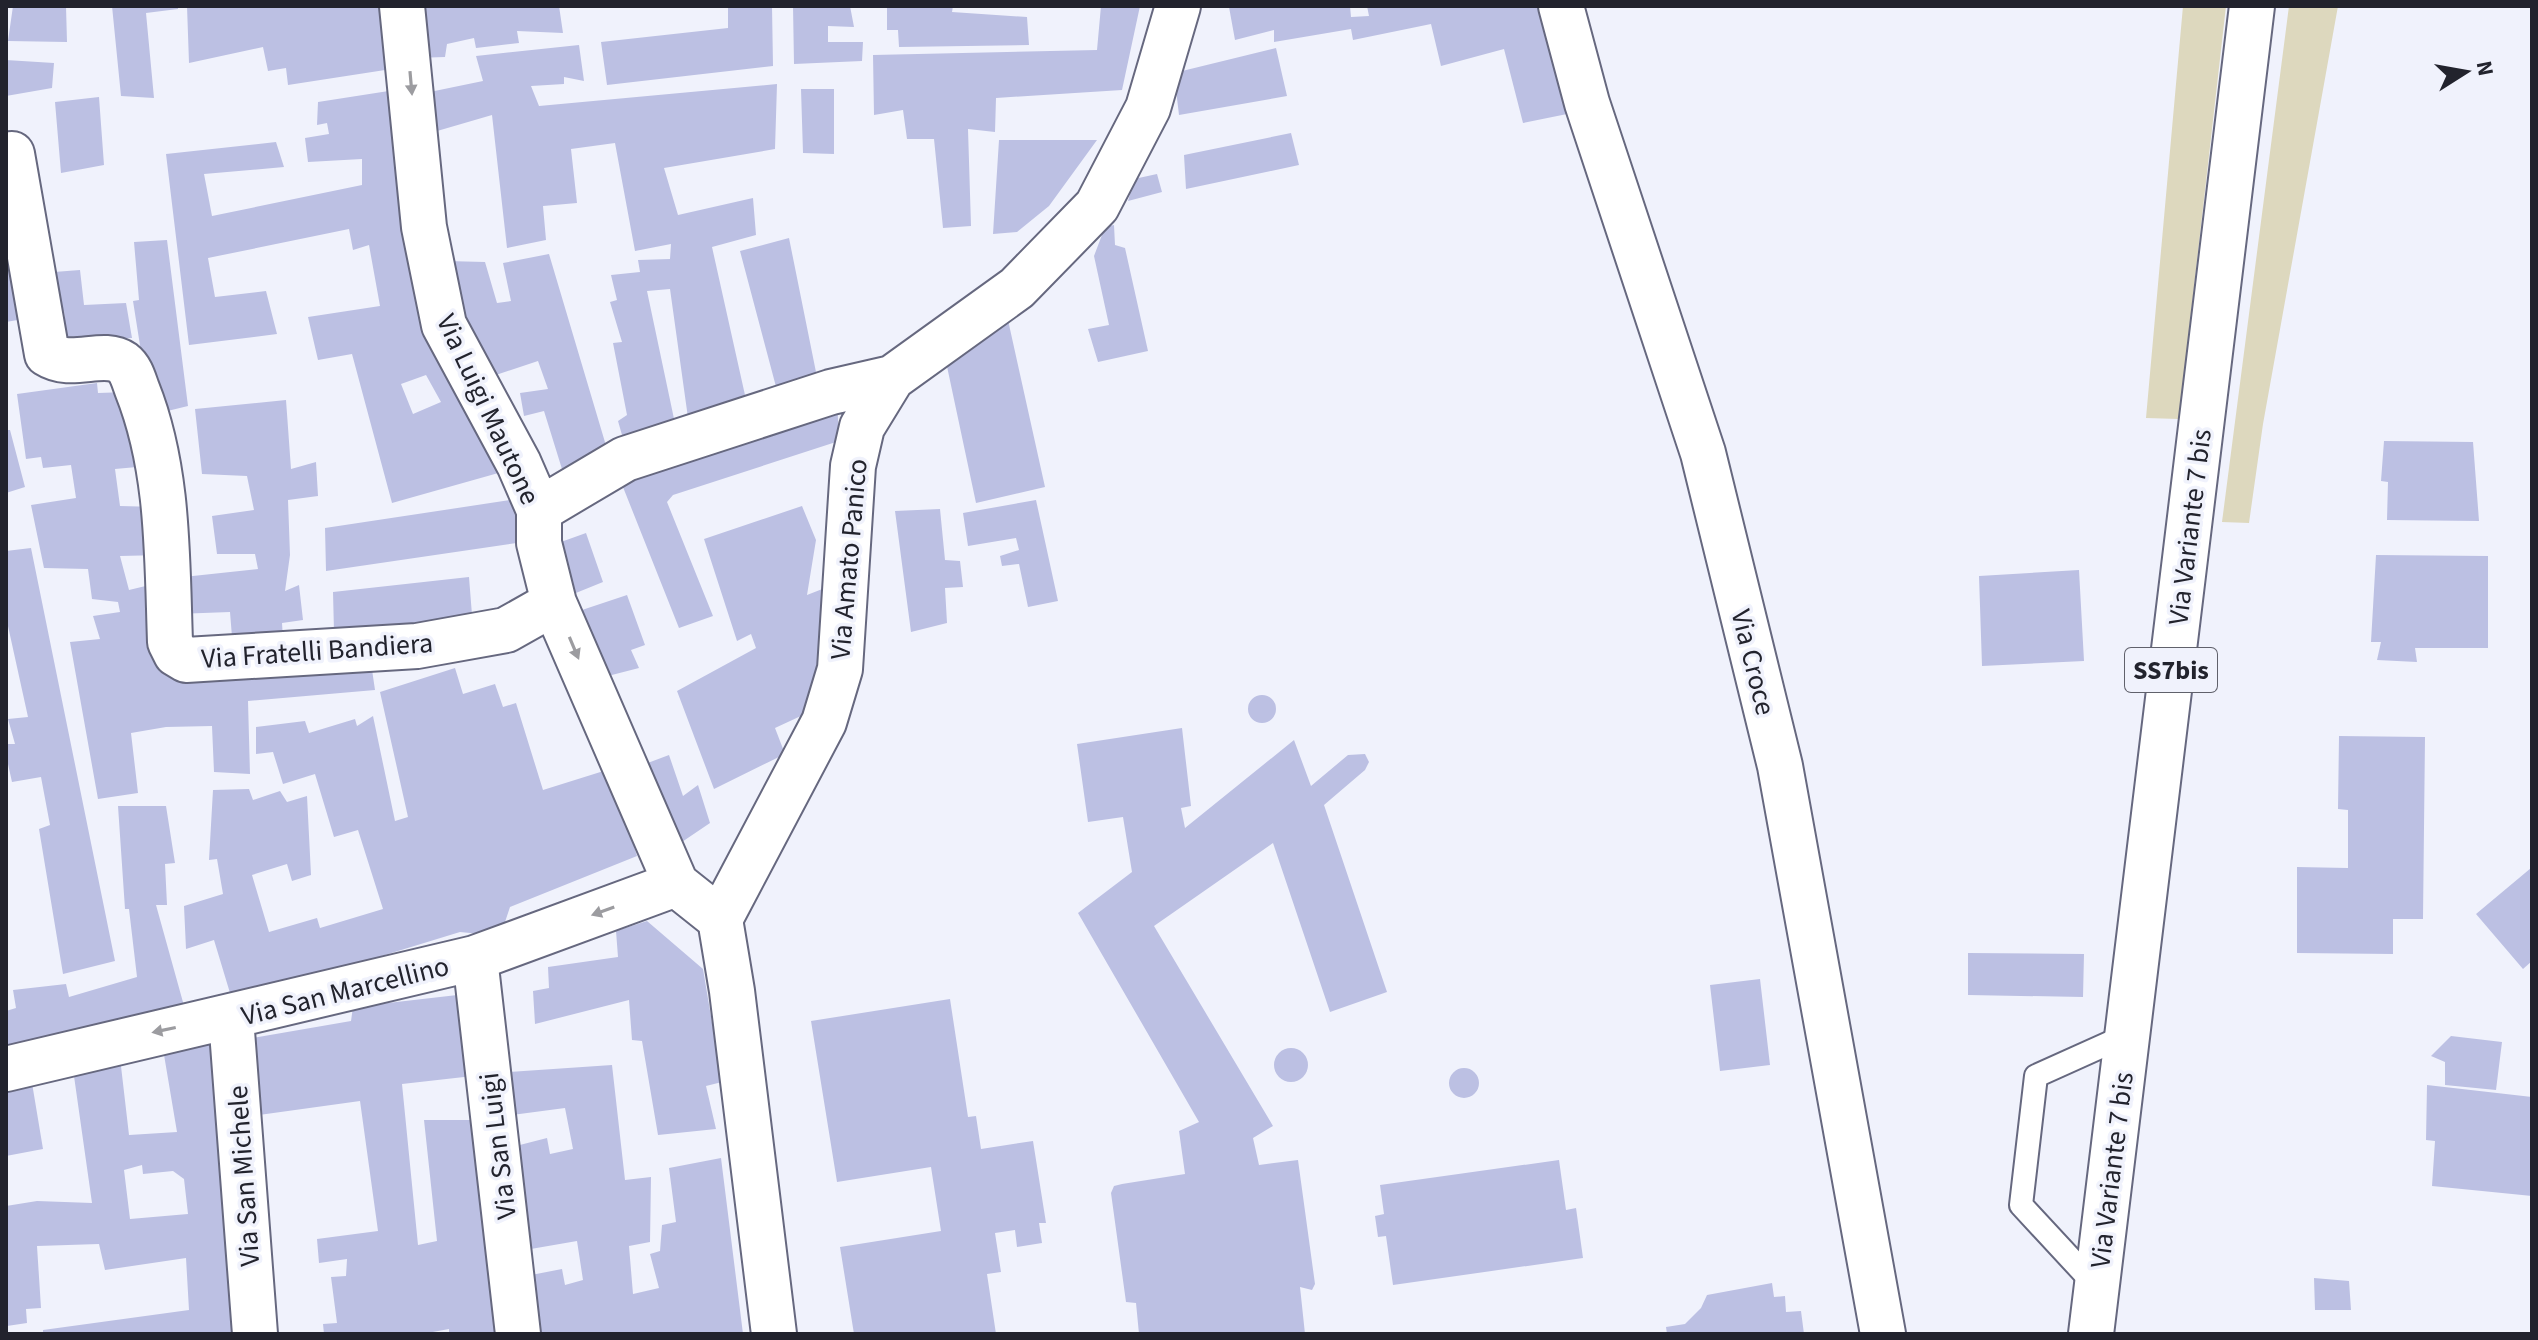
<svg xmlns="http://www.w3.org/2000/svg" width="2538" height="1340" font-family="'Source Sans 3',sans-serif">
<rect width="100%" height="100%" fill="#f0f2fc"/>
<path fill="#ddd8be" d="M2183,6H2226L2179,419L2146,418Z
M2289,6H2338L2263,424L2249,523L2222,522Z"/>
<path fill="#bcc0e3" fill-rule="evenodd" d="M13,6H66L67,42L8,41Z
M112,6H178V9L146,13L154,98L121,96Z
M187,6H393L398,68L288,85L286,68L268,71L263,47L189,63Z
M412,6H559L563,33L517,31L519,43L476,48L474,38L447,44L445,57L415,58Z
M728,6H772L773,66L607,85L601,42L728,28Z
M793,6H850L854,27L828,26V42H863L862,61L794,64Z
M887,6H953L952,12L1027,17L1029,45L899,47L898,30H887Z
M1101,6H1140L1122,90L996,98L995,132L968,129L971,226L943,228L934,139H907L903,110L874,115L873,55L1097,50Z
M1350,6L1351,17L1369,16L1367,6H1545L1572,113L1523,123L1504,49L1441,66L1431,24L1353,40L1351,29L1274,42V30L1235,40L1229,7Z
M579,45L584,81L564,77V84L531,86L539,106L777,84L775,149L664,168L678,215L753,198L756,235L712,247L749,413L689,425L670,289L647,291L677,433L626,449L618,421L627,415L613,343L622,342L610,302L617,300L611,275L640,272L638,260L670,259L671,244L635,251L615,143L571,149L577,203L543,206L546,240L507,248L492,115L420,136V94L483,81L476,56Z
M1276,48L1287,96L1179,115L1174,73Z
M6,60L54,63L52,88L6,96Z
M801,89H834V154L803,153Z
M395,90L509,470L392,503L352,354L318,360L308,317L380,306L369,245L353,250L349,229L208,258L215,297L266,291L277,334L189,345L166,154L276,142L284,167L204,174L212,216L362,185V159L308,162L305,138L329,134L327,123L317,125L318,102ZM426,375L441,402L413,414L401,384Z
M99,97L104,165L61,173L55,102Z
M1291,133L1299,165L1186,189L1184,155Z
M999,140H1097L1049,206L1017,232L993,234Z
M1157,174L1162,192L1128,201L1134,179Z
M6,192L29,318L6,322Z
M1114,225L1115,245L1125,248L1148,351L1098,362L1088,329L1109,325L1094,256L1105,227Z
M789,238L819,387L779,398L740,251Z
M167,240L188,406L151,415L133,301L139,300L134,242Z
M549,254L610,459L566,482L544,411L524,416L520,393L548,389L538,361L478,381L446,261L485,262L497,303L511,301L503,263Z
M80,270L84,305L126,303L132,338L67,342L64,311L45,312L41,273Z
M1006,311L1045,487L976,503L945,357Z
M97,383L98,393L127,392L148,466L115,469L120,506L158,507L162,555L120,556L129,590L158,583L163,674L214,665L370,656L375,690L248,701L250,774L214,772L212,726L166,727L131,733L138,793L98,799L70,642L100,639L93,616L120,612L118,602L92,599L88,569L44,568L31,505L76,498L71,465L43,468L41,457L26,459L17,394Z
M837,398L839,441L673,495L667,502L713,616L679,628L619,477Z
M286,400L291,469L316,462L318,496L288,500L290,555L285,591L299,585L303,620L282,623L283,639L232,637L230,612L176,614L174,578L258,569L255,554H217L212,516L254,510L247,476L202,474L195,409Z
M6,430H10L25,487L6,493Z
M2384,441L2473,442L2479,521L2387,520L2388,482L2381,481Z
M517,499L530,541L326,571L325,528Z
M1036,500L1058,601L1028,607L1019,564L1002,566L1000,556L1019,550L1016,538L968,546L963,513Z
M802,506L816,540L807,595L830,586L816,670L803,715L775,728L785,754L714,789L677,691L756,648L751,634L737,641L704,539Z
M940,509L945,560L960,561L963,587L945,588L947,623L911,632L895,511Z
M586,533L603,582L566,597L547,547Z
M31,548L115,961L63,974L39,829L50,825L41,777L12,782L6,755V744H15L8,719L28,717L6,617V551Z
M2376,555L2488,556V648H2415L2417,662L2377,660L2381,642H2371Z
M2079,570L2084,661L1982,666L1979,576Z
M469,577L472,615L407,630L334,632L333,592Z
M627,595L645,645L631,650L639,668L604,677L570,614Z
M455,668L463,694L495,684L503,707L516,703L543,790L610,769L637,856L510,907L503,928L490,935L460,932L264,992L262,986L230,993L214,940L186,949L184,906L223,894L217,859L209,860L213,790L249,789L253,800L280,791L287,802L307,796L311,875L292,881L287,864L252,875L269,932L317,918L320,928L383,909L358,830L334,837L315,774L283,784L273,752L256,754V727L305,721L309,733L355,719L357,726L373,716L395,821L408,817L380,692Z
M1248 709a14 14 0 1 1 28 0a14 14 0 1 1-28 0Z
M1182,728L1191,806L1181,808L1185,828L1294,740L1311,786L1348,755L1365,754L1369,762L1365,770L1324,805L1387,992L1330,1012L1273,843L1154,926L1273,1126L1253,1138L1259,1165L1298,1160L1315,1284L1312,1290L1300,1287L1305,1334H1139L1136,1303L1126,1302L1111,1193L1114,1186L1122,1184L1185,1174L1179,1131L1199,1122L1078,913L1132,872L1123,817L1088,822L1077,744Z
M2339,736L2425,737L2423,919H2393V954L2297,953V867L2348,868V810L2338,809Z
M669,755L683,796L698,785L710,823L676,846L637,767Z
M118,806H166L175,863L165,864L167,905H156L186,1013L6,1059V1011L16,1008L13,990L66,984L69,997L137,977L129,909H125Z
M2531,868L2532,961L2523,969L2476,914Z
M647,921L703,969L722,1082L706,1086L716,1129L658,1135L642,1041L632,1040L629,1000L535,1024L533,991L549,988L548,967L618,957L616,931Z
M1968,953L2084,954L2083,997L1968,995Z
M1760,979L1770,1065L1720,1071L1710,985Z
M466,994L473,1076L402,1084L418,1245L437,1241L424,1120H483L500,1334H449V1329L422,1334H324L323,1324L337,1323L331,1277L346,1276L347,1259L319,1263L317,1239L378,1231L360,1101L259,1115L247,1039L351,1021L353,1007Z
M950,999L968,1117L976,1116L981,1149L1033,1141L1046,1223H1039L1042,1243L1017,1247L1015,1230L995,1233L1001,1272L987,1274L996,1334H854L840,1247L941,1231L931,1167L837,1182L811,1021Z
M208,1030L241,1334H43V1330L189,1310L186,1258L105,1270L99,1244L37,1246L41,1308L26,1309L27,1323L7,1326L6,1206L37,1201L92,1203L72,1062L119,1049L129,1135L177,1132L161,1037ZM142,1165L143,1174L173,1171L184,1179L188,1214L130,1219L124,1170Z
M2451,1036L2502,1042L2496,1090L2445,1085V1062L2431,1056Z
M1274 1065a17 17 0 1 1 34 0a17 17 0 1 1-34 0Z
M612,1065L625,1180L651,1177L650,1242L629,1246L633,1294L659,1288L650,1254L660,1251L662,1225L676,1222L669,1168L721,1158L743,1334H530L526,1276L562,1269L565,1285L583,1280L577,1241L525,1250L512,1147L547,1138L550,1154L573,1149L565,1108L512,1115L509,1072Z
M1449 1083a15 15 0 1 1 30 0a15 15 0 1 1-30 0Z
M31,1077L43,1149L6,1156V1081Z
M2427,1085L2532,1097V1196L2432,1186L2435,1141L2426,1140Z
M1559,1160L1566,1210L1576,1208L1583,1258L1393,1285L1386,1236L1378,1237L1375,1216L1384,1214L1380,1185Z
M2314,1278L2349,1281L2351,1310H2315Z
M1772,1283L1774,1297L1785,1296L1786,1312L1801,1311L1804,1334H1667L1666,1327L1685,1324L1701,1308L1707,1295Z"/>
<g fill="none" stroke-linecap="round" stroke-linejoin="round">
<g stroke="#66687f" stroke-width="26">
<path id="service" d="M2097,1287L2021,1205L2036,1076L2127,1035"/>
</g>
<g stroke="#66687f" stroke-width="48">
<path id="minor" d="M402,6L424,227L444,325L519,464L539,510V543L554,603L676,884L720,919
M1561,6L1587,103L1703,453L1780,766L1883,1334
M12,154L47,354C72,370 103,349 123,363C131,369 134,381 137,389C169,469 167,557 170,642L176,654L186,660L417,646L506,630L554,603
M539,510L625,459L831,392L892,378
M720,919L824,722L840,669L853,466L862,427L892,378L1017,288L1097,206L1148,108L1178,6
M720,919L732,991L774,1334
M475,958L518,1334
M231,1018L255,1334
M6,1069L475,958L676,884"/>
</g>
<g stroke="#66687f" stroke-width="48">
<path id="primary" d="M2091,1334L2252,6"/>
</g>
<use href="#service" stroke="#fff" stroke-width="22"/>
<use href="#minor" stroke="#fff" stroke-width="44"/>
<use href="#primary" stroke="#fff" stroke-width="44"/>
</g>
<defs><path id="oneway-solid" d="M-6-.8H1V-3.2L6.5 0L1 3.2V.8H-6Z" transform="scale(2)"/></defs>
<g fill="#9c9ca0">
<use href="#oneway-solid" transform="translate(411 83) rotate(85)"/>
<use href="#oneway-solid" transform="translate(574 648) rotate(67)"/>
<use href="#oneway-solid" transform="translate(603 911) rotate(160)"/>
<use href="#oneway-solid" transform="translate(164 1030) rotate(168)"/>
</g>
<g text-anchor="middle" stroke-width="7" stroke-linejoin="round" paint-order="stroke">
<rect fill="#f0f2fc" stroke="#60616b" stroke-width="2" x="2125" y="648" width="92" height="44" rx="6"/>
<g font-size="26" font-weight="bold" fill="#22232d">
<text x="2171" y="679">SS7bis</text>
</g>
<g font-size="28" fill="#22232d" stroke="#f0f2fc">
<text transform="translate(489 409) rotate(65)" y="10">Via Luigi Mautone</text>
<text transform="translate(2189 527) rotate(-83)" y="10">Via Variante 7 bis</text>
<text transform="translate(848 559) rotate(-85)" y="10">Via Amato Panico</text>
<text transform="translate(317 650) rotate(-4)" y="10">Via Fratelli Bandiera</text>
<text transform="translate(1754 662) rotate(76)" y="10">Via Croce</text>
<text transform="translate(345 990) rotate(-14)" y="10">Via San Marcellino</text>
<text transform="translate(497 1146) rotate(-97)" y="10">Via San Luigi</text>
<text transform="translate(2111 1170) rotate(-83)" y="10">Via Variante 7 bis</text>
<text transform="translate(243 1176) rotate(-94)" y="10">Via San Michele</text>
</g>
</g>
<rect width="2538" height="1340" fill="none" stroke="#22232d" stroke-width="16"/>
<g transform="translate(2466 72) rotate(79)" stroke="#f0f2fc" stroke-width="6" paint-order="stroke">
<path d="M0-6L14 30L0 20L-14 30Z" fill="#22232d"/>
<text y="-12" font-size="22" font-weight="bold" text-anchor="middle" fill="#22232d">N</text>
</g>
</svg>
